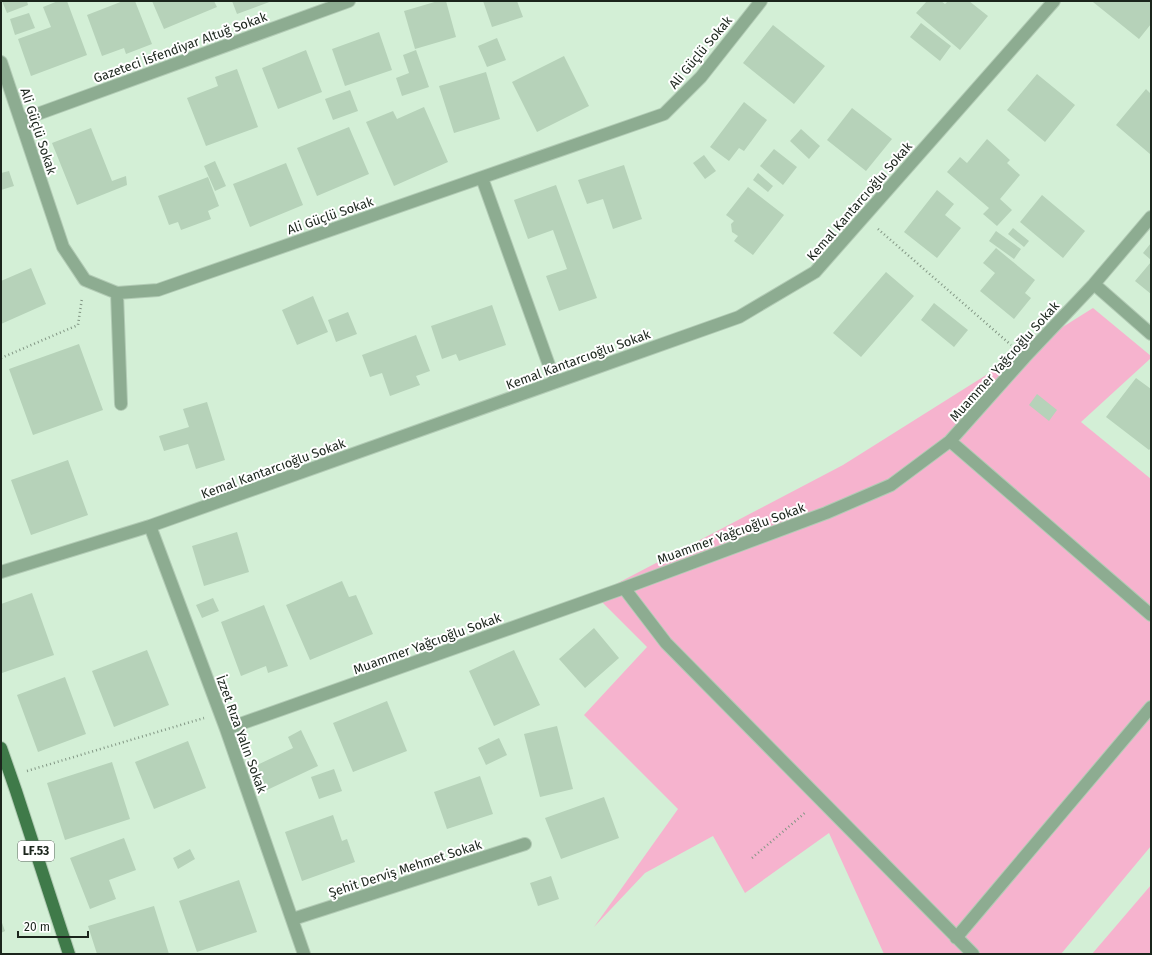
<svg xmlns="http://www.w3.org/2000/svg" width="1152" height="955" font-family="'Fira Sans',sans-serif">
<rect width="100%" height="100%" fill="#d3efd6"/>
<path fill="#f6b3ce" d="M1093,308L1151,356V358L1081,422L1151,479V846L1061,954H884L829,833L745,893L713,836L645,873L594,927L678,809L584,715L647,647L595,595L843,465Z
M1151,885V954H1092Z"/>
<path fill="#b6d2b9" d="M2,1H27L28,5L7,13Z
M58,1H67L87,55L31,76L18,39L51,27L43,7Z
M123,1H135L152,44L126,54L124,48L102,56L87,15Z
M152,1H214L217,7L164,29Z
M232,1H272L237,14Z
M438,1H446L456,37L415,49L404,11Z
M483,1H517L523,17L492,27Z
M927,1H941L945,4L948,1H969L988,16L960,50L916,13Z
M1094,1H1151V24L1139,39L1093,2Z
M29,13L35,28L15,35L10,19Z
M921,23L951,46L940,61L910,37Z
M773,25L825,66L794,104L743,63Z
M379,32L392,70L345,86L332,49Z
M497,38L506,60L487,67L478,46Z
M306,50L322,92L278,109L262,68Z
M416,50L429,87L402,96L396,78L409,73L403,55Z
M564,56L589,106L537,132L512,82Z
M237,69L258,127L206,146L187,98L218,86L215,77Z
M486,72L500,119L454,133L439,86Z
M1037,74L1075,105L1045,142L1007,110Z
M1146,89L1151,94L1150,154L1116,125Z
M350,90L358,111L333,120L325,99Z
M744,102L767,120L744,151L739,148L729,161L710,147Z
M424,107L448,162L394,186L366,122L393,111L397,119Z
M852,108L892,139L866,171L827,140Z
M349,127L369,174L317,196L297,148Z
M91,128L112,181L126,176L127,185L77,205L52,143Z
M801,129L820,146L809,159L790,141Z
M987,139L1010,160L1007,163L1020,175L1000,199L1012,210L997,226L983,214L989,208L947,172L960,157L967,163Z
M774,149L797,167L783,185L760,166Z
M704,155L716,171L705,179L693,163Z
M215,161L226,186L215,191L204,166Z
M286,163L303,205L250,227L233,184Z
M624,165L642,219L613,229L603,199L587,204L578,180Z
M9,171L14,186L1,190V173Z
M758,173L773,186L768,192L753,180Z
M208,177L219,206L208,211L211,219L181,230L178,222L169,225L158,196Z
M556,185L597,298L559,311L546,276L567,269L553,230L528,239L514,200Z
M748,187L784,215L753,255L734,241L738,236L732,232L731,224L734,221L726,215Z
M937,190L954,204L945,215L961,228L937,258L904,232Z
M1042,195L1085,231L1063,258L1020,222Z
M1013,228L1029,241L1024,247L1008,234Z
M996,231L1021,249L1014,259L989,241Z
M1151,243V260L1143,253Z
M996,248L1035,280L1025,293L1031,298L1014,319L980,291L995,273L983,263Z
M1151,262V294L1135,281Z
M31,268L46,304L1,324V281Z
M886,272L914,296L861,357L833,333Z
M313,296L328,332L297,345L282,310Z
M934,303L968,330L954,347L921,320Z
M492,305L506,345L459,361L456,354L442,359L431,326Z
M348,312L357,334L336,342L328,320Z
M416,335L430,371L416,376L420,385L390,396L382,373L370,377L362,355Z
M79,344L103,410L33,435L9,369Z
M1136,378L1151,389V448L1149,450L1106,417Z
M1037,394L1057,410L1049,421L1029,405Z
M207,402L225,460L196,469L188,444L164,451L159,436L189,427L183,409Z
M68,460L88,515L31,535L11,480Z
M237,532L249,572L204,586L192,546Z
M342,581L349,597L356,595L373,634L310,660L286,605Z
M32,593L54,655L2,673L1,669V604Z
M213,598L219,611L202,618L196,605Z
M264,605L288,666L268,673L266,666L241,676L221,622Z
M594,628L619,658L585,688L559,659Z
M147,650L169,705L114,727L92,671Z
M514,650L540,705L494,726L469,671Z
M65,677L86,734L38,752L17,695Z
M387,701L407,751L353,772L333,723Z
M557,726L573,789L540,797L524,734Z
M301,730L318,766L267,790L255,766L293,748L288,737Z
M499,738L507,755L486,765L478,748Z
M188,741L206,788L154,809L135,762Z
M112,762L130,819L65,840L47,783Z
M334,769L342,791L319,799L311,777Z
M480,776L493,814L447,829L434,792Z
M604,797L619,838L561,859L545,818Z
M333,815L342,841L347,839L355,862L302,881L285,832Z
M124,838L136,870L109,880L116,899L90,909L70,858Z
M190,849L195,859L178,869L173,858Z
M551,876L559,899L538,906L530,883Z
M239,880L257,932L197,952L179,901Z
M154,906L169,954H97L88,926Z
M1,920L5,931L1,933Z"/>
<g fill="none" stroke-linecap="round" stroke-linejoin="round">
<g stroke="#b2cbb5" stroke-width="14">
<path id="minor" d="M1,62L63,247L85,280L117,293L158,290L664,114L701,77L761,1
M21,120L349,1
M482,178L555,382
M1094,284L1151,334
M117,293L121,404
M950,441L1151,615
M150,526L226,729L304,954
M1,572L150,526L739,317L815,272L1054,1
M624,588L666,643L973,954
M226,729L624,588L826,513L891,485L950,441L1025,357L1094,284L1151,217
M293,919L525,844
M956,938L1151,707"/>
</g>
<g stroke="#b2cbb5" stroke-width="14">
<path id="major" d="M1,748L16,791L69,954"/>
</g>
<path stroke="#829684" stroke-width="2.5" stroke-dasharray="1 3" stroke-linecap="butt" d="M878,229L1011,345
M1,358L78,325L82,298
M27,771L204,718
M752,858L806,812"/>
<use href="#minor" stroke="#8dac91" stroke-width="12"/>
<use href="#major" stroke="#3f7a49" stroke-width="12"/>
</g>
<g text-anchor="middle" stroke-width="4" stroke-linejoin="round" paint-order="stroke">
<rect fill="#fff" stroke="#5f6660" stroke-width="1" x="18" y="841" width="36" height="20" rx="3"/>
<g font-size="12" font-weight="bold" fill="#1b251c">
<text x="36" y="855">LF.53</text>
</g>
<g font-size="13" fill="#1b251c" stroke="#fff">
<text transform="translate(180 47) rotate(-20)" y="5">Gazeteci İsfendiyar Altuğ Sokak</text>
<text transform="translate(700 52) rotate(-50)" y="5">Ali Güçlü Sokak</text>
<text transform="translate(39 131) rotate(72)" y="5">Ali Güçlü Sokak</text>
<text transform="translate(859 201) rotate(-49)" y="5">Kemal Kantarcıoğlu Sokak</text>
<text transform="translate(330 215) rotate(-19)" y="5">Ali Güçlü Sokak</text>
<text transform="translate(578 359) rotate(-20)" y="5">Kemal Kantarcıoğlu Sokak</text>
<text transform="translate(1004 361) rotate(-48)" y="5">Muammer Yağcıoğlu Sokak</text>
<text transform="translate(273 468) rotate(-20)" y="5">Kemal Kantarcıoğlu Sokak</text>
<text transform="translate(731 533) rotate(-20)" y="5">Muammer Yağcıoğlu Sokak</text>
<text transform="translate(427 643) rotate(-20)" y="5">Muammer Yağcıoğlu Sokak</text>
<text transform="translate(242 734) rotate(70)" y="5">İzzet Rıza Yalın Sokak</text>
<text transform="translate(405 868) rotate(-18)" y="5">Şehit Derviş Mehmet Sokak</text>
</g>
</g>
<rect width="1152" height="955" fill="none" stroke="#1b251c" stroke-width="4"/>
<path d="M18 931v6h70v-6" fill="none" stroke="#1b251c" stroke-width="2"/>
<text x="24" y="931" font-size="12" fill="#1b251c" stroke="#ffffff" stroke-width="3" paint-order="stroke">20 m</text>
</svg>
